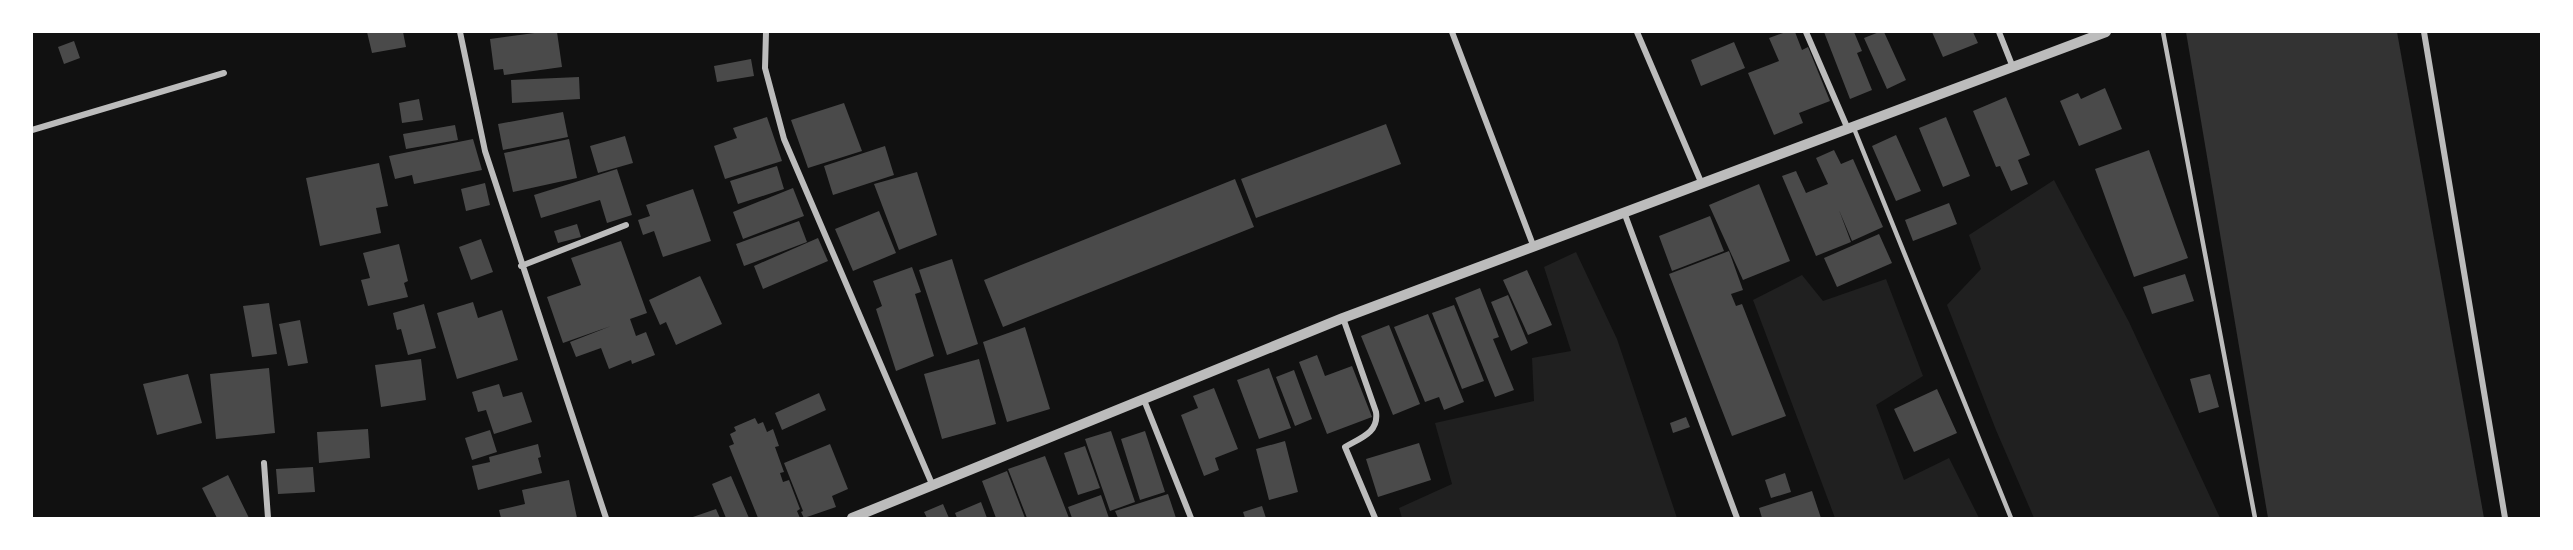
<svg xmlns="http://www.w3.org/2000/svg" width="2573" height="550" font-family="Mulish,sans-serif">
<rect width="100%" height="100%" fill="#111"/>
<path fill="#202020" d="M2054,180L2129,322L2220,518H2034L1996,430L1947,305L1981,269L1969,235Z
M1576,252L1617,339L1677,518H1402L1399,508L1452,484L1435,423L1534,401L1532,358L1571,351L1544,267Z
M1802,275L1823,301L1886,279L1923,376L1876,405L1904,480L1949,458L1979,518H1835L1753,300Z"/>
<path fill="#333" d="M2186,32H2397L2484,518H2268Z"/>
<path fill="#4a4a4a" d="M367,32H403L406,47L372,53Z
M542,32H557L562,67L504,75L503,69L494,70L490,39Z
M1786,32H1795L1802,50L1808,47L1830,101L1799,113L1803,123L1774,135L1748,73L1779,61L1769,38Z
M1824,32H1854L1862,51L1857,53L1872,90L1850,99Z
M1879,32H1884L1906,80L1887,89L1864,38Z
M1932,32H1973L1978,43L1943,57Z
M74,41L80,58L64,64L58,47Z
M1734,42L1745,68L1701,86L1691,60Z
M751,59L754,76L717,82L714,66Z
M579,77L580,99L512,103L511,80Z
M2105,88L2122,129L2079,146L2060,101L2078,93L2081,99Z
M2006,97L2030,155L2018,160L2028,184L2011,191L2000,166L1996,167L1973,111Z
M419,99L423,120L402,123L399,103Z
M844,103L862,151L808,168L791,120Z
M563,112L568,137L503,150L498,124Z
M767,117L782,161L725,179L714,146L737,138L733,128Z
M1946,117L1970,176L1943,187L1919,128Z
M1386,124L1401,164L1256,218L1241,179Z
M455,125L458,140L406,149L403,134Z
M1896,135L1921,191L1896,201L1872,146Z
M625,136L633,163L598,173L590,146Z
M473,139L482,170L414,184L412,175L395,179L389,156Z
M569,139L577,178L513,192L504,153Z
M885,146L894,175L833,195L824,166Z
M1834,150L1841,164L1853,159L1883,227L1852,241L1839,210L1851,242L1816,256L1782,176L1796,171L1806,193L1828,184L1816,158Z
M2149,150L2188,258L2134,277L2095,169Z
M379,163L388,206L376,208L381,233L320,246L306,178Z
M777,166L784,189L738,204L730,181Z
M617,169L632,215L607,223L600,200L541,218L534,195Z
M917,172L937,235L899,250L874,184Z
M1235,179L1254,227L1003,327L984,280Z
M485,183L490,205L466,211L461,189Z
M1759,184L1790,261L1743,280L1709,205Z
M793,188L804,216L743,239L733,212Z
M693,189L711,241L663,257L654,231L643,235L638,220L650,216L646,205Z
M1949,203L1957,224L1913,241L1905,220Z
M879,211L896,253L853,271L835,229Z
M1710,216L1724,251L1672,271L1659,236Z
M799,221L807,242L744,266L736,244Z
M577,224L581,237L558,243L554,231Z
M1879,234L1892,263L1837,287L1824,258Z
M818,238L828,261L763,289L754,266Z
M481,239L493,272L471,280L459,247Z
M621,241L647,313L630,319L636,336L646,332L655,355L632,364L631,360L609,369L601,348L576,357L570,342L611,326L563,343L547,297L581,285L571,258Z
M399,244L408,281L404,283L408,297L368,306L361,280L370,278L363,253Z
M1729,251L1743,290L1731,294L1736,306L1742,304L1786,416L1732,436L1669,274Z
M952,259L978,344L947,355L919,270Z
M912,267L921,292L915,294L934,356L896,371L876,309L882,306L873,281Z
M1527,270L1552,325L1528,335L1503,280Z
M2185,274L2194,301L2152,314L2143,287Z
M700,276L722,324L676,345L666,322L660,325L649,300Z
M1480,288L1499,337L1493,339L1514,390L1495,397L1455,298Z
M1508,295L1528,343L1511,351L1491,302Z
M473,302L478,318L502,310L518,360L457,379L437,313Z
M269,303L277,354L252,357L243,306Z
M424,304L436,348L408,355L401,329L397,330L393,313Z
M1454,305L1484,381L1462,389L1432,313Z
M1428,314L1464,402L1444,410L1439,397L1425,402L1394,327Z
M300,320L308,363L288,366L279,324Z
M1389,325L1420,404L1393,415L1361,336Z
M1025,327L1050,409L1007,422L983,342Z
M1317,355L1325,376L1352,366L1372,417L1327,434L1299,362Z
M421,359L426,400L381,407L375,365Z
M979,359L996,424L942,439L924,374Z
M269,368L275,433L216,439L210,374Z
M1269,368L1291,428L1259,439L1237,380Z
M1294,370L1312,419L1295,426L1276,377Z
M188,374L202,423L157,435L143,384Z
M2210,374L2219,407L2199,413L2190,379Z
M499,384L503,397L522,392L532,422L494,434L486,410L478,412L472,392Z
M1214,388L1238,449L1215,458L1219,470L1204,476L1181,415L1198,408L1193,396Z
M1937,389L1957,433L1914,452L1894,409Z
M819,393L826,410L782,430L775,413Z
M1686,417L1690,427L1673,433L1670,423Z
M755,418L758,424L763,422L767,432L773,429L779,446L775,447L784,472L780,473L783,482L789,480L800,509L797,511L800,518H758L729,446L734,444L730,434L736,431L734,427Z
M368,429L370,458L319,463L317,432Z
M490,430L497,452L472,460L465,438Z
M1111,431L1135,502L1110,511L1085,439Z
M1145,431L1165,492L1140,500L1121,439Z
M1285,441L1298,492L1269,500L1256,449Z
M1419,443L1431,480L1378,497L1366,459Z
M538,444L541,457L538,458L542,473L478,490L472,466L490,462L489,457Z
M830,444L848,489L832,496L836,507L804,518L801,512L803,511L784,463Z
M1085,446L1100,488L1078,495L1064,453Z
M1045,456L1069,518H1027L1008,469Z
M313,467L315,492L278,494L276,469Z
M1007,471L1025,518H996L982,481Z
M1785,473L1791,492L1771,498L1765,480Z
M228,475L249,518H217L202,488Z
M731,476L749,518H726L712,484Z
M569,480L577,518H501L499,510L525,504L522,490Z
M1812,491L1821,518H1762L1759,508Z
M1168,494L1176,518H1118L1115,511Z
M1101,495L1109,518H1072L1068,507Z
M981,502L987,518H957L955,513Z
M943,504L949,518H927L924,512Z
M1262,506L1266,518H1245L1243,512Z
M716,509L720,518H690Z"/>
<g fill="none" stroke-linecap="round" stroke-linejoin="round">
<path stroke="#bcbcbc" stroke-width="4.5" d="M2163,32L2255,518
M1853,126L2011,518"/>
<path stroke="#bcbcbc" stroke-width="6" d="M460,32L485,151L606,518
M766,32L765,68L784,139L932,484
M1452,32L1533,245
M1637,32L1701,182
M1806,32L1847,127
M1999,32L2012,65
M2424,32L2505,518
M32,130L224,73
M1624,212L1737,518
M521,266L626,225
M1343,318L1376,412C1379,433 1360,438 1345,447L1375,518
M1144,400L1191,518
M264,463L268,518"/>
<path stroke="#bcbcbc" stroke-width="10" d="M852,518L1343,318L2106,32"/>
</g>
<rect width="2573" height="550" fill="none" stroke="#ffffff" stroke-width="66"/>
</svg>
